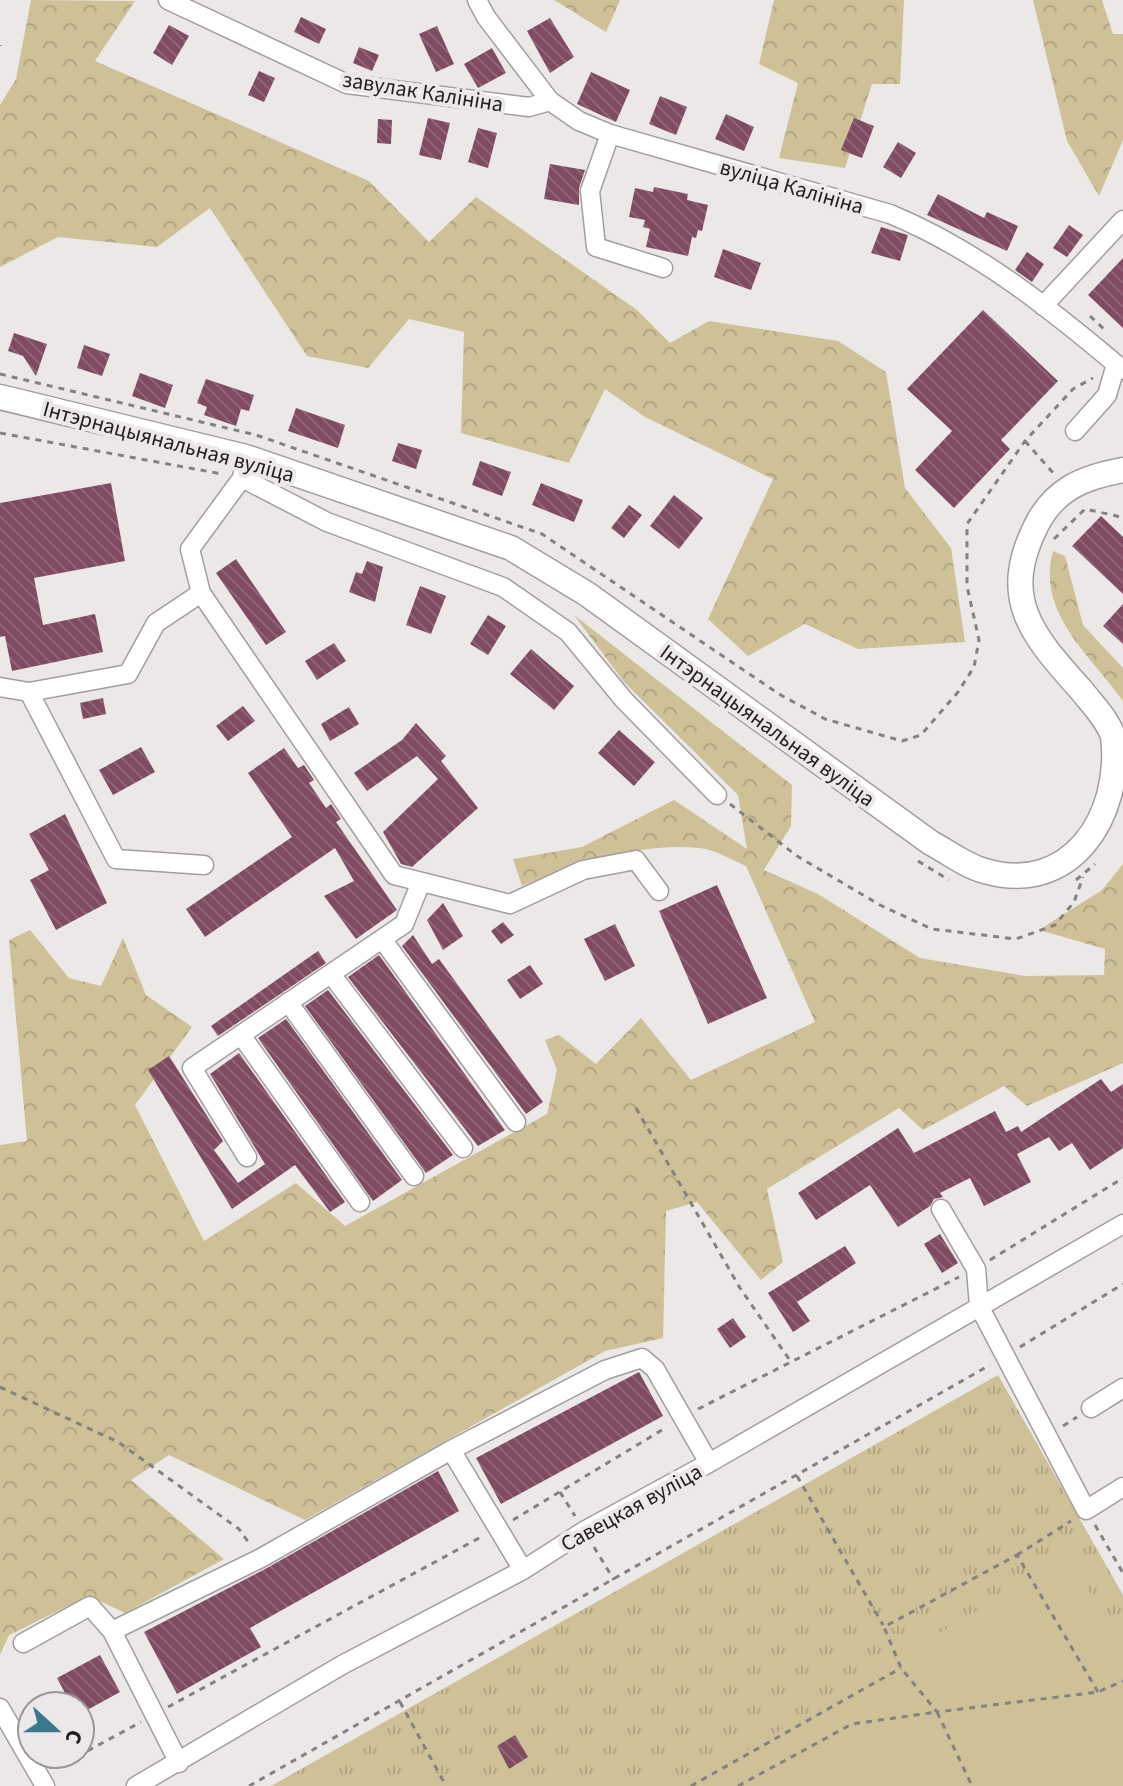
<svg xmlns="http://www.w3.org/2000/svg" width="1123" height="1786" font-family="'Source Sans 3',sans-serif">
<defs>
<pattern id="grass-tufts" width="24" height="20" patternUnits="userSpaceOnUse" patternTransform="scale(2)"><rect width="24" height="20" fill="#cec198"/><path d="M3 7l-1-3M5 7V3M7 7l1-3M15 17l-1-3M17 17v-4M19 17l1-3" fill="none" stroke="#b1a583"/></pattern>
<pattern id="forest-crowns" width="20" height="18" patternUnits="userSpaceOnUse" patternTransform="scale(2)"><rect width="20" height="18" fill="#cec198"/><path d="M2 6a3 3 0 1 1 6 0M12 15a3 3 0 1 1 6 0" fill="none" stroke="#b1a583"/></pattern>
<pattern id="building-back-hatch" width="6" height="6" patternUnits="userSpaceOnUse" patternTransform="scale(2)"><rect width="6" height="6" fill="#804a61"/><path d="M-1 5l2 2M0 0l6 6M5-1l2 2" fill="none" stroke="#8f6678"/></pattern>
</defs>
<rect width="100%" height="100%" fill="#ece8e8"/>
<path fill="url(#grass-tufts)" d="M998,1375L1123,1595V1786H271Z"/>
<path fill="url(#forest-crowns)" d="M31,0L135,1L95,61L369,181L429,242L476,197L637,310L670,343L709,321L838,341L886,372L905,488L951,548L965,642L858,649L805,624L748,656L708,619L773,479L645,417L605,389L569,463L461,433L464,332L409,319L368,368L307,356L210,208L157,247L58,237L0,267V105L16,79Z
M554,0H620L606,32Z
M774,0H904L900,84H872L845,168L779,158L798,83L759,64Z
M1033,0H1102L1113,34H1123V140L1099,196L1067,141Z
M1053,551L1065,556L1083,625L1123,668V701C1090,655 1036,613 1053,551Z
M574,615L792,785L791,826L764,870L818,894L920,958L1025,976L1104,975L1105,949L1039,930L1102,890L1123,864V1063L1027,1106L1004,1086L923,1130L899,1108L767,1189L783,1262L761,1280L697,1202L666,1211L663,1338L605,1351L305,1520L169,1455L131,1480L224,1559L125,1613L89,1596L9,1635L0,1655V1145L27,1141L9,940L30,930L69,978L101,986L123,938L146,995L192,1027L135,1105L204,1241L296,1183L345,1226L547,1114L557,1070L545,1040L559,1035L596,1064L641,1018L691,1080L815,1022L746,866C732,860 714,849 699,848C639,842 577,864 522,886L513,859L582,847L674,800L747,849L738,795L624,682Z"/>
<path fill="#cec198" d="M1067,1555L1123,1647V1775L1105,1786H689Z"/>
<path fill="url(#building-back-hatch)" d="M301,17L326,29L319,44L294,32Z
M550,18L574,57L550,73L527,31Z
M169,25L189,36L172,65L153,53Z
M437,26L454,64L436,72L419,34Z
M359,47L379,55L372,71L353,63Z
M492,48L506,73L478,88L464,64Z
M259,71L275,78L264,102L248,95Z
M591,72L630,90L616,122L577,104Z
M660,96L687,107L676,135L649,124Z
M726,114L754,127L744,151L715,139Z
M428,118L450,123L441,160L419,155Z
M854,118L874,126L862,158L841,150Z
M378,119L392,120L391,144L377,143Z
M478,128L497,133L488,168L468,162Z
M898,142L916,153L901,178L883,167Z
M550,164L585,170L579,188V205L544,199Z
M654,187L688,194L687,200L708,205L702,231L698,230L696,238L692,237L688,256L646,247L650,229L643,227L645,220L629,217L635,188L653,192Z
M938,194L984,218L987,212L1018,226L1007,251L927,215Z
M1069,225L1083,235L1067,257L1053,248Z
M881,227L908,235L900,261L871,253Z
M723,249L761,263L751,290L714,277Z
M1027,252L1044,264L1032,282L1015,270Z
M1123,258V328L1088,295Z
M983,310L1058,381L1001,440L1010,449L954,508L915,470L952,431L907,389Z
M14,333L47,344L36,376L23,356L8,351Z
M84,345L110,354L102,376L77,368Z
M140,373L173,385L165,408L132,396Z
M206,379L254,395L249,411L241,409L236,426L204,415L207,407L197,403Z
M296,408L345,425L338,448L288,431Z
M398,443L422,450L416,469L392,461Z
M480,461L511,472L502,496L472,485Z
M111,483L125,561L34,578L43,625L95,614L103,652L12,671L5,636L0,637V503Z
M541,483L583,500L574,522L532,505Z
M674,495L703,518L679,549L650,526Z
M629,505L642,515L624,538L611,528Z
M1101,516L1123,537V594L1072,546Z
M236,559L286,632L266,645L216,573Z
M367,561L383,567L375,602L349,592L356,572L362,574Z
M420,586L446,596L431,634L406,625Z
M1123,604V644L1103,626Z
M488,615L506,626L488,655L470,644Z
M334,643L346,661L317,680L305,661Z
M531,649L574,686L554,710L510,674Z
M103,698L106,714L83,719L80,703Z
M243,706L255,721L228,741L216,726Z
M349,707L359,724L330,741L321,724Z
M416,723L446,756L441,761L478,808L412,867L401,864L383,832L438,779L417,756L367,791L354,773L402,740Z
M619,730L655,762L634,786L598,753Z
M141,747L155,772L113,795L99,770Z
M284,748L298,768L304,765L314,780L309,783L326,808L331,804L341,819L336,822L397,910L356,939L324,896L354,881L335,848L205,937L186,909L292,837L248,773Z
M65,814L107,903L56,930L30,880L49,870L29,834Z
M717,885L767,998L708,1024L659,911Z
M443,903L463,936L443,950L427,920Z
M503,922L514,935L501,944L491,931Z
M615,924L635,966L605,981L584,939Z
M413,935L432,964L439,959L543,1102L526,1114L402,946Z
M318,951L326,963L218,1036L211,1026Z
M379,955L505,1130L478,1146L348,977Z
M530,965L543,984L520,999L507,980Z
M328,990L453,1155L426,1173L305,1006Z
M286,1019L402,1180L373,1201L258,1038Z
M239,1053L345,1202L330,1212L295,1165L232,1209L148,1070L169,1056L223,1141L214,1150L238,1183L265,1164L210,1074Z
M1101,1079L1111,1092L1123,1084V1148L1090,1170L1072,1143L1059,1151L1049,1137L1017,1154L1031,1182L984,1206L970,1178L940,1193L943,1197L934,1199L930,1206L898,1227L870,1185L816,1220L798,1193L898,1128L914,1153L995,1111L1006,1132L1018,1126L1021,1132Z
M940,1234L958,1263L942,1273L924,1244Z
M845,1246L856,1263L797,1302L810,1321L793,1332L768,1293Z
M733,1318L746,1337L730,1348L717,1329Z
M639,1372L663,1416L501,1504L476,1458Z
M438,1471L459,1511L250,1628L261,1647L177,1694L144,1632L267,1568Z
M100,1655L120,1692L80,1714V1706H72L57,1678Z
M515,1735L528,1757L509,1769L497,1746Z"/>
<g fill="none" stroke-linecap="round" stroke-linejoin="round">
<g stroke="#a29e9e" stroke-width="21">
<path id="minor" d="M168,0L347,84L529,107L550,101
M477,0L486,17L550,101L579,121L610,134L890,214C977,250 1051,309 1123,370
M610,134L590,191L596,247L663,268
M1043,306L1123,220
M1075,431L1107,395L1116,364
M246,457L242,478L190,549L201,593L394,875L510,904L583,870L636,860L659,891
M242,478L327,522L503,587L568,632L624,700L717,795
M201,593L156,623L128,674L29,692L116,859L204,865
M0,687L29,692
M382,939L516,1122
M331,974L463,1148
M288,1002L414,1176
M241,1035L360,1202
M247,1157L192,1068L404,924L421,882
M941,1209L976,1269L979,1306L1086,1510L1123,1487
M1091,1408L1123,1388
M451,1450L605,1370L642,1358L655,1369L709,1463
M112,1631L261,1558L451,1450L523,1570
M23,1643L90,1606L112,1631L179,1763
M0,1708L45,1786
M136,1786L342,1665L523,1570L584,1531L709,1463L1123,1224"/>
</g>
<g stroke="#a29e9e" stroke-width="27">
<path id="major" d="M0,397L246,457L511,548L587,594L931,843C948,852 966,866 985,871C1069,896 1123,818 1113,736C1107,719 1093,705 1082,691C1033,636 999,600 1036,526C1054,489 1084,477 1123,470"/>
</g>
<path stroke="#848181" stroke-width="3" stroke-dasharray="6 6" stroke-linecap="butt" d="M0,45V46
M1090,316L1105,330
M0,374L256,435L542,534L779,694L825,719L902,741L921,735L958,692L974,667L979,640L967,586V524L1025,441L1073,389L1093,378
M0,433L222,474
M1025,441L1054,474
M1054,539L1085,509L1117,516L1123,521
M730,804L797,856L880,905L932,929L1016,939L1055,925L1074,902L1083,877
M918,861L949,880
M1076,880L1095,864
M636,1108L740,1288L791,1362
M990,1260L1123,1178
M1020,1347L1123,1284
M0,1387L118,1442L239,1529L249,1543
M698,1409L959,1277
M1063,1426L1077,1417
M797,1476L883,1625
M560,1492L575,1516
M513,1520L667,1427
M1095,1525L1123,1573
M594,1547L614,1580
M1017,1555L1071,1521
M1098,1692L1017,1555L884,1627L901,1668L937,1712L1098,1692L1123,1681
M400,1702L446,1786
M168,1707L481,1537
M56,1768L141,1722
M249,1786L990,1365
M691,1786L901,1668
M738,1786L852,1724L937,1712L972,1786"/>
<use href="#minor" stroke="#fff" stroke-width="18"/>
<use href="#major" stroke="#fff" stroke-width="24"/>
</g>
<g text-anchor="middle" stroke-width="8" stroke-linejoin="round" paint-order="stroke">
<g font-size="22" fill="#201e1e" stroke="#ece8e8">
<text transform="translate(423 91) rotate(9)" y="8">завулак Калініна</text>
<text transform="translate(792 186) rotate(16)" y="8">вуліца Калініна</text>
<text transform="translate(169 441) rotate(15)" y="8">Інтэрнацыянальная вуліца</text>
<text transform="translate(768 725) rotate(36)" y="8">Інтэрнацыянальная вуліца</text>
<text transform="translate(631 1507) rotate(-29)" y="8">Савецкая вуліца</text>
</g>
</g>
<g transform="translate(56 1730) rotate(111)"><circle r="38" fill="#ece8e8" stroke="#9a9797" stroke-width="2"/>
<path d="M0-6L14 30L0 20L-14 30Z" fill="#3a788d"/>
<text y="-12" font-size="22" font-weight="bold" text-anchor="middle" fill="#201e1e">С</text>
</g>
</svg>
